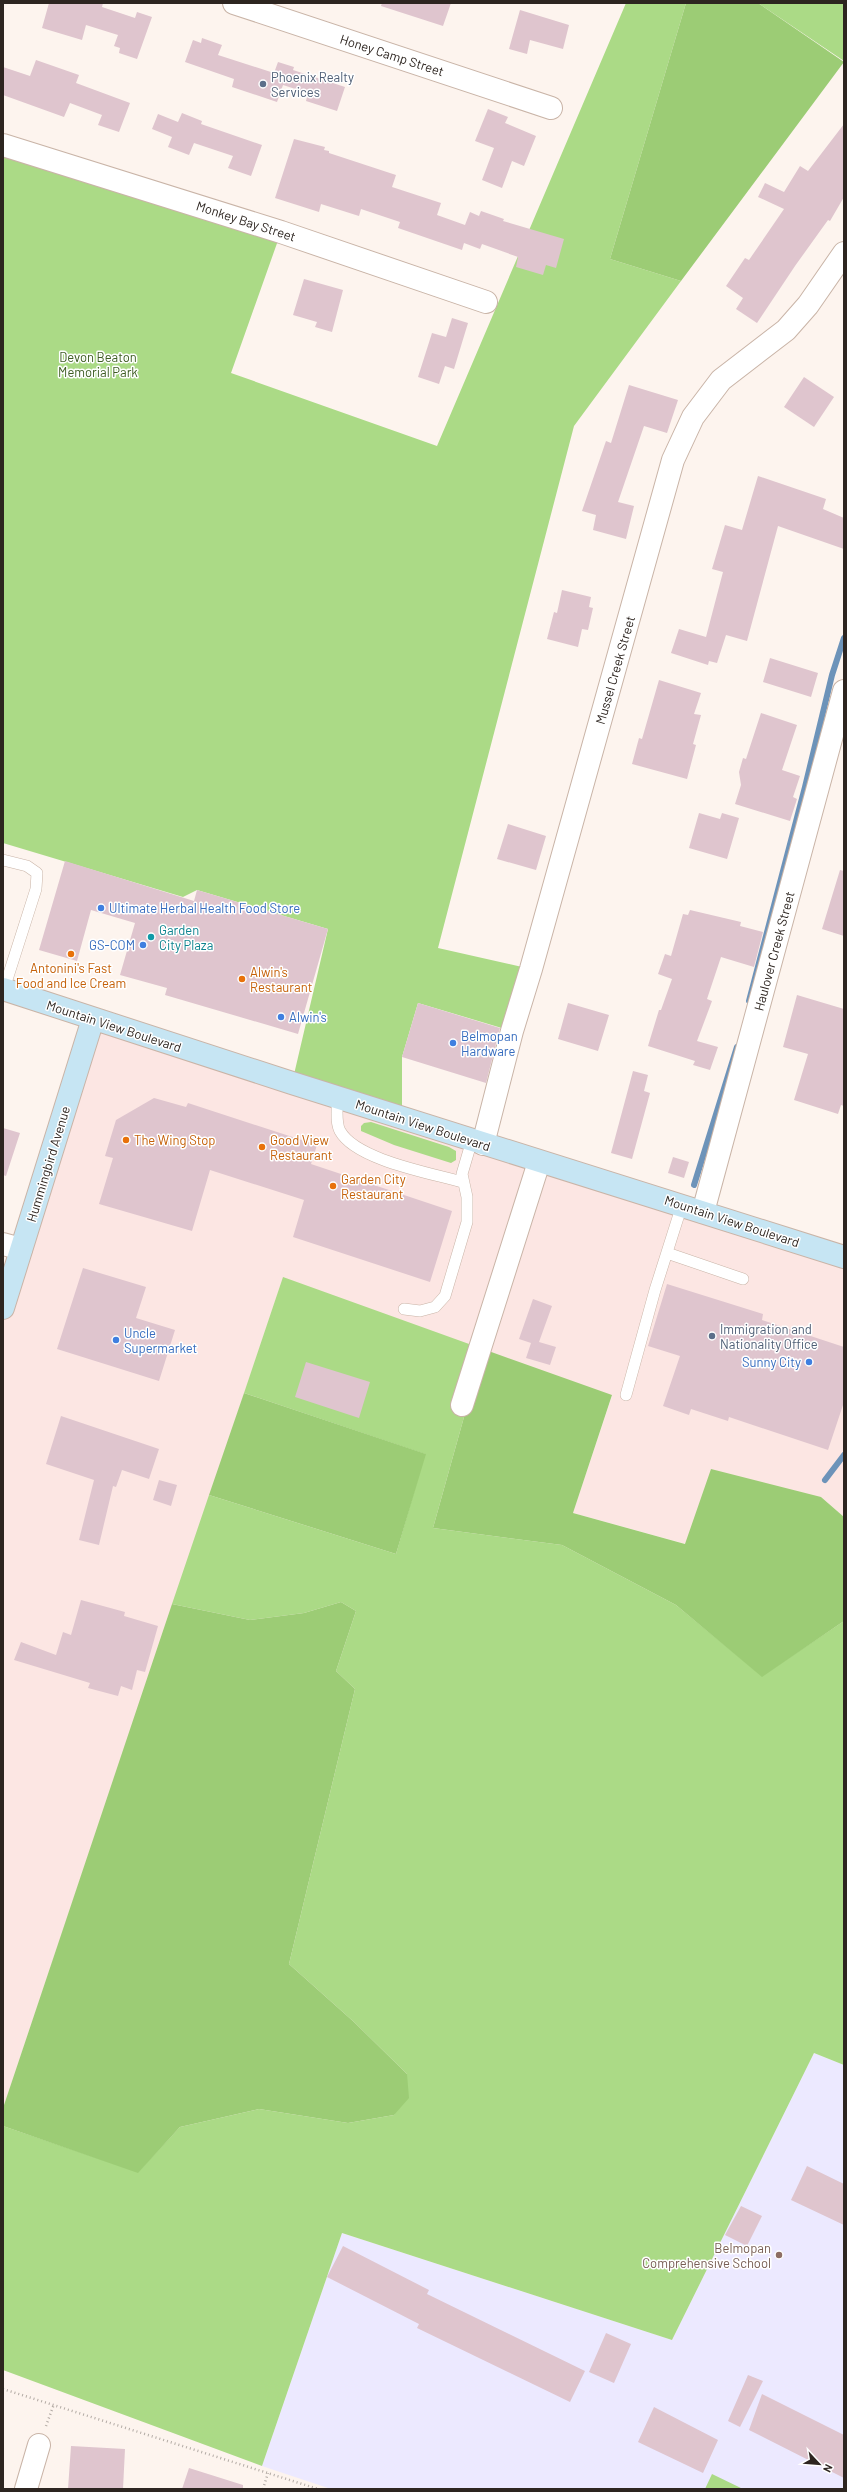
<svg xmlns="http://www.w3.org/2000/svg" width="847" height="2492" font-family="Barlow,sans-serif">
<rect width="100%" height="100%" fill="#fdf4ee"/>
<path fill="#fce6e3" d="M93,1019L844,1258V1517L821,1497L686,1544L573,1513L612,1396L283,1278L3,2108V1294Z"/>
<path fill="#ece9ff" d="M814,2053L844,2065V2489H331L262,2466L342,2233L672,2340Z"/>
<path fill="#abda86" d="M626,3H686L610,259L681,281L574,426L438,948L531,969L512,1031L418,1003L402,1057V1118L292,1083L328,929L197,890L183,897L3,843V145L281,232L231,373L437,446Z
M758,3H844V61Z
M371,1122L449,1147L456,1151V1160L451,1163L394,1145L361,1131V1126L364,1123Z
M283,1277L483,1349L433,1528L562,1545L676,1605L762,1676L844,1621V2065L814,2053L672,2340L342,2233L262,2466L3,2370V2126L138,2172L180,2127L259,2109L348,2123L394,2115L407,2074L354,2022L289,1964L355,1689L336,1671L356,1611L341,1602L304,1613L250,1620L172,1604L209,1495L396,1554L425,1454L244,1393Z
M712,2474L743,2489H705Z"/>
<path fill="#9ccc75" d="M686,3H758L844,62L681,281L610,259Z
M483,1349L612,1395L573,1513L685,1544L711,1469L821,1497L844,1517V1621L762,1677L676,1605L562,1545L433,1528Z
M244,1393L426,1454L396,1554L209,1495Z
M341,1602L356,1611L336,1671L355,1689L289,1964L354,2022L407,2074L409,2098L394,2115L348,2123L259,2109L180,2127L138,2173L3,2126V2108L172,1604L250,1620L304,1613Z"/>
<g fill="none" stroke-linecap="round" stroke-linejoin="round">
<path stroke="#6d93b9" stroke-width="6" d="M749,1001L805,787L832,675L844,638
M694,1185L737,1047
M825,1480L844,1455"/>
</g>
<path fill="#dfc5ce" d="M49,3H103L102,7L135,18L137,12L152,17L137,59L119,53L120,48L114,46L118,35L86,25L82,40L42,28Z
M382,3H451L443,26L381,6Z
M520,10L569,25L563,49L530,40L527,54L509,49Z
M202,38L222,45L218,55L274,73L278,62L294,67L293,70L345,87L337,111L306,101L308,93L283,85L277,102L232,87L234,79L185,62L193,40L201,43Z
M36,60L79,75L76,83L130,103L119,132L98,125L102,115L70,103L64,117L3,95V67L30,76Z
M488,109L508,117L505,123L536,136L524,166L512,161L502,188L482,180L494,148L475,141Z
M182,113L202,121L201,124L262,145L251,176L228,168L233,156L194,143L189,155L168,147L172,137L152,129L158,114L178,122Z
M844,124V197L830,221L828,220L795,266L757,323L736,309L743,298L726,286L745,258L749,260L784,209L758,197L765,183L784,192L800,166L808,171Z
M294,139L325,147L324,150L329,151V153L396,175L392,187L441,203L437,215L465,225L470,212L479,216L481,211L504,219L503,221L564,239L556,268L546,265L543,275L516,267L518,257L482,244L480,249L464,243L462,250L398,228L400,222L361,209L359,216L321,204L319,212L275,198Z
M304,279L343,290L332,332L315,327L317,322L293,315Z
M452,318L468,323L454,369L445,366L439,384L418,377L432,333L446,337Z
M804,377L834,397L814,427L784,407Z
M629,385L678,400L667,433L644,426L618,502L634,506L626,539L593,530L596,515L582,511L606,441L611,443Z
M758,476L826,499L823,509L844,518V549L778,526L747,641L726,635L717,663L709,661L708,665L671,653L679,629L706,637L723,572L712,569L725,525L742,530Z
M562,590L591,597L589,607L593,608L588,630L582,629L578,647L547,639L554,612L557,613Z
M770,658L818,673L811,697L763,682Z
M659,680L701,693L694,714L701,715L693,744L696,745L687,779L632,764L639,738L642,739Z
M761,713L797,725L782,770L800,776L793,797L797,799L790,821L735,804L741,785L739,772L743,758L746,759Z
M699,813L720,819L722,813L739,818L727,859L689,848Z
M508,824L546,836L536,870L497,859Z
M65,861L194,901L197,890L328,929L298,1034L165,995L167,988L120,975L135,923L91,910L77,961L39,950Z
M840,870L844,871V936L822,929Z
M690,910L741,922L740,926L763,932L754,967L721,957L707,999L712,1001L697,1041L718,1047L710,1070L693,1065L695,1061L648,1046L659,1010H661L672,979L658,974L665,954L671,956L683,914L688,915Z
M797,995L844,1009V1106L841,1105L838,1114L794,1100L808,1054L783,1047Z
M418,1003L500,1028L486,1083L402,1057Z
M568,1003L609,1015L598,1051L558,1039Z
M633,1071L648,1075L644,1091L650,1093L632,1159L611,1153Z
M154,1098L186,1107L188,1103L317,1145L311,1164L452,1211L430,1282L293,1237L304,1200L210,1170L192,1231L99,1204L113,1158L105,1156L116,1120Z
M3,1128L20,1133L6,1176L3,1175Z
M673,1157L689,1162L684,1178L668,1173Z
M83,1268L146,1287L136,1318L175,1330L159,1381L57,1349Z
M667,1284L763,1314L762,1320L844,1347V1402L828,1450L729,1417L728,1421L691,1409L689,1415L663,1406L680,1356L648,1346Z
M533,1299L552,1306L539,1342L556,1347L550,1365L526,1358L531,1343L519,1339Z
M306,1362L370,1382L359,1418L295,1397Z
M61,1416L159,1449L149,1479L122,1470L116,1487L113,1486L99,1545L79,1540L94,1480L46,1464Z
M159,1480L177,1485L171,1506L153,1500Z
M81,1600L125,1612L124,1616L158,1626L145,1672L137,1670L132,1690L121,1686L118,1696L88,1688L90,1683L14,1660L21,1642L56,1655L63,1632L71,1635Z
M807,2166L844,2184V2225L791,2200Z
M741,2206L762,2216L747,2246L725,2235Z
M343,2246L429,2290L427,2294L585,2371L570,2402L417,2328L419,2324L327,2277Z
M606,2333L631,2344L614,2383L589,2372Z
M748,2375L763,2381L740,2427L728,2421Z
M762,2394L844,2435V2478L749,2430Z
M654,2407L718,2440L703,2473L638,2442Z
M71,2446L125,2449L123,2489H68Z
M189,2468L243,2485V2489H182Z"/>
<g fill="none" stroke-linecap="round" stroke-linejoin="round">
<g stroke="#c9b4a7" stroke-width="12">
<path id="lane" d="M3,860L27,866L37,873L36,889L4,989
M337,1097C338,1107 335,1122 340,1131C356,1160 431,1173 462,1182
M667,1253L743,1279
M404,1309L420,1311L435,1307L445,1296L467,1222V1197L462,1174L472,1140
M626,1395L655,1290L682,1205"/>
</g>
<g stroke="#c9b4a7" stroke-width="24">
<path id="street" d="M234,3L551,108
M3,145L281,232L486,302
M483,1144L512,1031L531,969L673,460L693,417L721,380L786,330L808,305L844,253
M703,1212L844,691
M3,1244L21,1249
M462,1405L539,1162
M26,2489L39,2445"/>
</g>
<g stroke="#c9b4a7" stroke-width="24">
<path id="secondary" d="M3,989L292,1083L844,1257
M3,1308L93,1019"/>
</g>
<path stroke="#b3aba5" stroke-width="2.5" stroke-dasharray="1 3" stroke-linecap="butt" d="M3,2389L318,2489
M46,2426L54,2404
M263,2489L268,2473"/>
<use href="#lane" stroke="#fff" stroke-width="11"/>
<use href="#street" stroke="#fff" stroke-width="22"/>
<use href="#secondary" stroke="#c6e5f3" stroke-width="22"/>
</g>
<g fill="#5c6f8a" stroke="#fff" stroke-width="1.5">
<circle cx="263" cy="84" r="4"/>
<circle cx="712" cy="1336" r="4"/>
</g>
<g fill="#3f7fe0" stroke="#fff" stroke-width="1.5">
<circle cx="101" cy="908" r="4"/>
<circle cx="143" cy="945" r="4"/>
<circle cx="281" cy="1017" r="4"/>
<circle cx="453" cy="1043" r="4"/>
<circle cx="116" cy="1340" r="4"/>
<circle cx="809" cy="1362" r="4"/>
</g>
<circle fill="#0f9aa8" stroke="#fff" stroke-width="1.5" cx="151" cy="937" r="4"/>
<g fill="#e8710a" stroke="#fff" stroke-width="1.5">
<circle cx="71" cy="954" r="4"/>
<circle cx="242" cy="979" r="4"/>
<circle cx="126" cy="1140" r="4"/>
<circle cx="262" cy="1147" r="4"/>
<circle cx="333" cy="1186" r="4"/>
</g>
<circle fill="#8d6e63" stroke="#fff" stroke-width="1.5" cx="779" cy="2255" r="4"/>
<g text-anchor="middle" stroke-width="3" stroke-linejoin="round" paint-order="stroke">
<g font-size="13" fill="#2d2520" stroke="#fff">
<text transform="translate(392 55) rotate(18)" y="5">Honey Camp Street</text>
<text transform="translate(246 221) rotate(18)" y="5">Monkey Bay Street</text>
<text transform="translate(615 670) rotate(-74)" y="5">Mussel Creek Street</text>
<text transform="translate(774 951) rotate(-75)" y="5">Haulover Creek Street</text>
<text transform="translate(114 1026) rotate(18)" y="5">Mountain View Boulevard</text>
<text transform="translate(423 1125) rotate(18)" y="5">Mountain View Boulevard</text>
<text transform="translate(48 1164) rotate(-73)" y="5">Hummingbird Avenue</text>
<text transform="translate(732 1221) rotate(18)" y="5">Mountain View Boulevard</text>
</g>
<g font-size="13" fill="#4e5e75" stroke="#fff" text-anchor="start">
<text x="271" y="82">Phoenix Realty<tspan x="271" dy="15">Services</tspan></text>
<text x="720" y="1334">Immigration and<tspan x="720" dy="15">Nationality Office</tspan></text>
</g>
<g font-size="13" fill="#3d5c22" stroke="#fff">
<text x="98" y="362">Devon Beaton<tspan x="98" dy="15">Memorial Park</tspan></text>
</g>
<g font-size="13" fill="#366cbe" stroke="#fff" text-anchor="start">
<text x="109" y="913">Ultimate Herbal Health Food Store</text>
<text x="135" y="950" text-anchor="end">GS-COM</text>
<text x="289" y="1022">Alwin's</text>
<text x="461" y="1041">Belmopan<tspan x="461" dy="15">Hardware</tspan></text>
<text x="124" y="1338">Uncle<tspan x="124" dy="15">Supermarket</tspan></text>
<text x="801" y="1367" text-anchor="end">Sunny City</text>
</g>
<g font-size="13" fill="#0d838f" stroke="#fff" text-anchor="start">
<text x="159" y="935">Garden<tspan x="159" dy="15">City Plaza</tspan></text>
</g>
<g font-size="13" fill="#c56008" stroke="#fff" text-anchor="start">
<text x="71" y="973" text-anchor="middle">Antonini's Fast<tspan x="71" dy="15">Food and Ice Cream</tspan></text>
<text x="250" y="977">Alwin's<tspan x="250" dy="15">Restaurant</tspan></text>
<text x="134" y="1145">The Wing Stop</text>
<text x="270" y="1145">Good View<tspan x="270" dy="15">Restaurant</tspan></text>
<text x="341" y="1184">Garden City<tspan x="341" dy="15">Restaurant</tspan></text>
</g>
<g font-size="13" fill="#785e54" stroke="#fff" text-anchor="end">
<text x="771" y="2253">Belmopan<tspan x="771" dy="15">Comprehensive School</tspan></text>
</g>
</g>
<rect width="847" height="2492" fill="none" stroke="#2d2520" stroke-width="8"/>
<g transform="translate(819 2464) rotate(116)" stroke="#ffffff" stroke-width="3" paint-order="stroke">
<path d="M0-3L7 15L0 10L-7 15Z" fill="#2d2520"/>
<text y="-6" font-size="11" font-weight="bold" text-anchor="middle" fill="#2d2520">N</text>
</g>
</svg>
